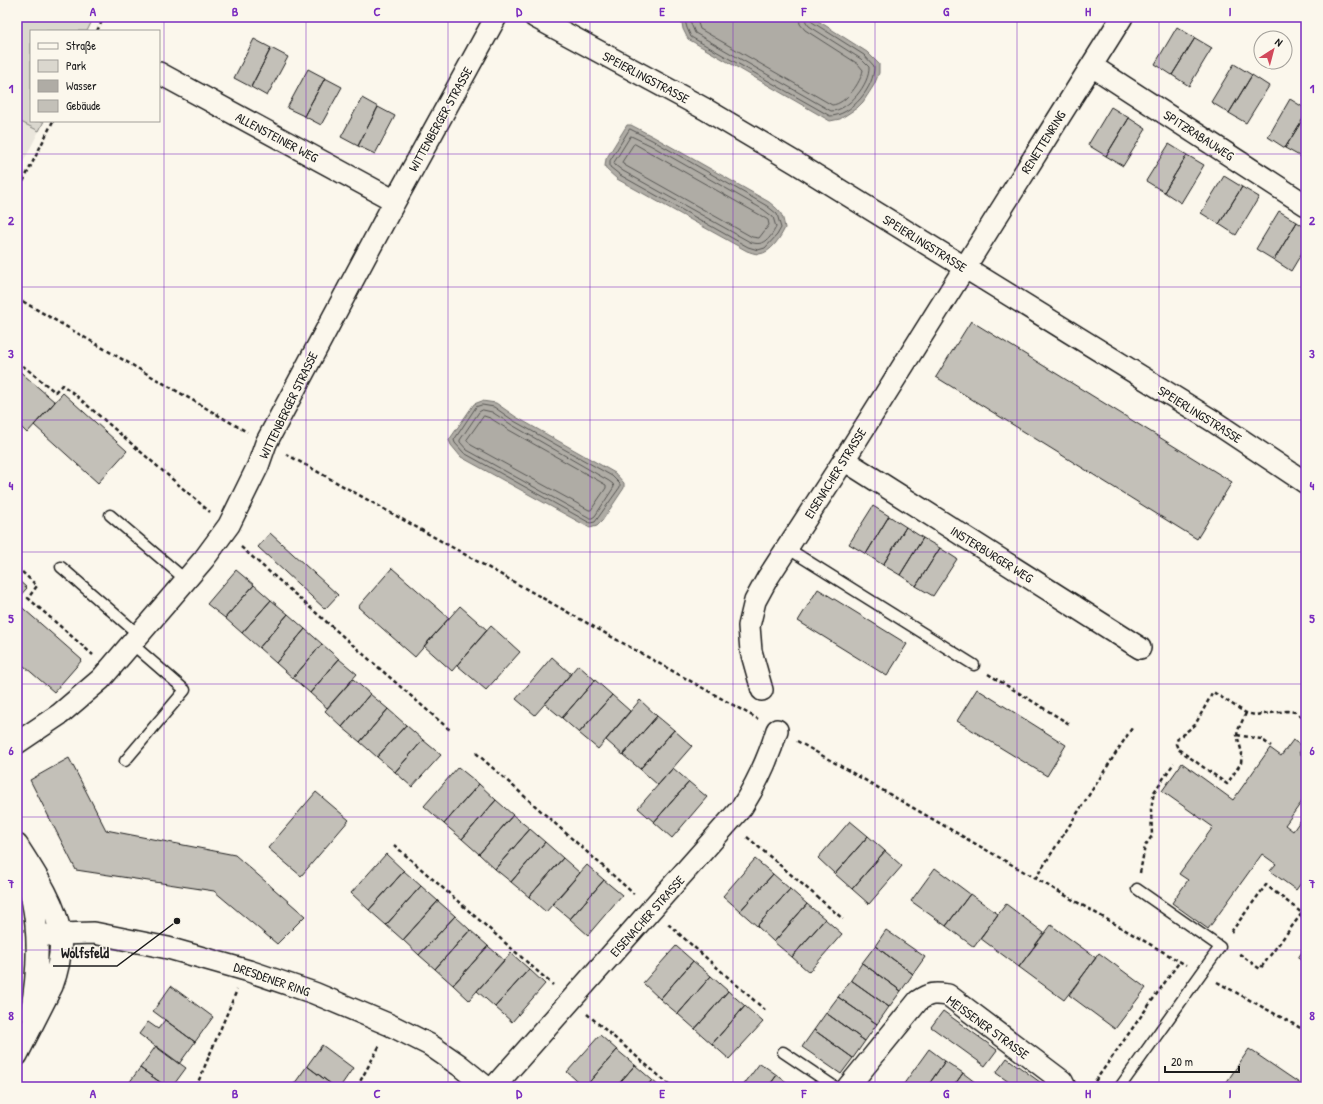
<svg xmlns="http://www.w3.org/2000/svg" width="1323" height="1104" font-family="'Patrick Hand',sans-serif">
<rect width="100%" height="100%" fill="#fbf7ec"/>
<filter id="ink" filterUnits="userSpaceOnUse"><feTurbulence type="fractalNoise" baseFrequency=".025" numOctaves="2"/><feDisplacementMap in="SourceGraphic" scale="8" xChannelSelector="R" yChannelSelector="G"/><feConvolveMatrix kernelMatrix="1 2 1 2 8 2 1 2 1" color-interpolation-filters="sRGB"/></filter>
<g filter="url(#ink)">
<path fill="#eae6dc" d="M17,120L39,131L17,174Z"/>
<path fill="#dad7ce" stroke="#7b7a75" d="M17,17H94L87,31H31V121H44L39,131L17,120Z"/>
<path fill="#afaca5" stroke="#74726e" d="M681,17H812L867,52L879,64V73L874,85L863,102L857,108L840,119L830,121L688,39L683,29Z
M627,125H631L654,137L769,202C781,212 782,212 785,228C780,238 771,253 759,254C755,254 750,252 747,251L617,179L607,170L605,166L606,159Z
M482,401L496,403L516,417L615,473L624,483V488L602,521L597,526L590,528L461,457L451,445L449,440L474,404Z"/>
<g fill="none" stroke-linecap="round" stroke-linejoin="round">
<path stroke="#575653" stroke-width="1" d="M684,17L687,28L691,37L830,116C851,116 875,87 874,66L864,55L812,22L810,17
M689,17L692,26L695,33L831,111C848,111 870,84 869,67L861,59L809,26L806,22L805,17
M696,17L700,29L832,105C846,104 861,82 863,70L858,64L805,30L800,24L799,17
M630,129L652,140L767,206L777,214L781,228L777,235L765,248L758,250L748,247L620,175L610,167V161Z
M631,136L650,145L764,210L773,217L776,227C770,239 764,247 750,242L623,171L615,165L614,163Z
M635,144L760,215L768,220L769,225L759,238L752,237L626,166L623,164L622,162L633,145Z
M482,405L494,407L514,421L612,476L620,484V487L595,522L590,523L464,453L455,443L454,440L476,407Z
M483,410L492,412L512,425L609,481L613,484L614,487L595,516L592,518H590L467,450L460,442V440L479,412Z
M484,416L490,418L509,430L606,485V488L591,510H589L471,445L467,440Z"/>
</g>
<path fill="#c3c0b8" stroke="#1c1c1c" d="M1177,27L1195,38L1172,75L1155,64Z
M1195,38L1212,48L1189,86L1172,75Z
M254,39L271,48L251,87L234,78Z
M271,48L288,57L267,96L251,87Z
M1234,64L1252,75L1229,113L1211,102Z
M308,69L325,78L304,116L287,108Z
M1252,75L1269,86L1246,123L1229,113Z
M325,78L342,87L321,125L304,116Z
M362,98L378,107L358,146L341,137Z
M1290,99L1306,109V114L1285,148L1268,137Z
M378,107L395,116L375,154L358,146Z
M1111,107L1129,118L1106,156L1088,145Z
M1306,114V152L1303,158L1285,148Z
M1129,118L1146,129L1123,166L1106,156Z
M1169,144L1187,155L1164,192L1146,181Z
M1187,155L1204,165L1181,203L1164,192Z
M1224,176L1242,187L1219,224L1201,213Z
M1242,187L1259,197L1236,235L1219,224Z
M1279,211L1297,222L1274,260L1256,249Z
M1297,222L1306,228V246L1291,271L1274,260Z
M971,321L1232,482L1197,539L936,377Z
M17,369L55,402L27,433L17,423Z
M63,393L127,451L98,483L34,425Z
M873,506L889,516L866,554L849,544Z
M889,516L906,527L883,565L866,554Z
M906,527L923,538L900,575L883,565Z
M270,533L338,595L325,609L258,547Z
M923,538L940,548L916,586L900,575Z
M940,548L957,559L933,596L916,586Z
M392,568L449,618L415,657L358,607Z
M236,570L254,585L225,618L207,604Z
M17,579L27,588L17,599Z
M254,585L271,600L242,633L225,618Z
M818,589L907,644L887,676L798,621Z
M271,600L288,614L259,648L242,633Z
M17,603L82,660L54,692L17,660Z
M460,606L487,630L452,671L424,646Z
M288,614L305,629L276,663L259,648Z
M491,626L520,652L486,690L457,665Z
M305,629L322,644L293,678L276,663Z
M322,644L339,659L310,693L293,678Z
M552,657L571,674L535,715L516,699Z
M339,659L357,674L327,708L310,693Z
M578,665L595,680L562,718L545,704Z
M353,679L370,694L342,727L325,711Z
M595,680L612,695L579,733L562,718Z
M977,689L1066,745L1047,776L957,721Z
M370,694L388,709L360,742L342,727Z
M612,695L630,711L598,749L579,733Z
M640,700L657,716L623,755L606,740Z
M388,709L406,725L377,757L360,742Z
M657,716L674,730L640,769L623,755Z
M406,725L423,740L395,772L377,757Z
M674,730L692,746L658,785L640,769Z
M423,740L441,755L412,787L395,772Z
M1293,740L1303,747L1299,753L1306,758V796L1285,825L1293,831L1300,821L1306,825V887L1301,883L1296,890L1270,871L1276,864L1262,854L1208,929L1172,903L1188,880L1179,874L1213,827L1162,791L1182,763L1233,800L1270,748L1281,756Z
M69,758L106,830L235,855L305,916L277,944L214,891L76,870L30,780Z
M458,767L479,784L444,824L424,806Z
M673,768L689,782L654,822L638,808Z
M689,782L707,797L672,838L654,822Z
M479,784L496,800L462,839L444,824Z
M316,792L349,820L301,876L268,848Z
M496,800L513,815L479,854L462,839Z
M513,815L530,829L495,869L479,854Z
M850,821L868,836L835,874L818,858Z
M530,829L545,842L511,882L495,869Z
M868,836L885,851L852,889L835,874Z
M545,842L563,858L529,897L511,882Z
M885,851L902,866L869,904L852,889Z
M386,854L404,871L369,910L351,893Z
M563,858L580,873L546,912L529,897Z
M755,859L773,874L740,911L723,896Z
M587,865L604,880L570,919L552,904Z
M935,868L970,894L946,926L911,901Z
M404,871L421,886L386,925L369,910Z
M773,874L790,889L757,926L740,911Z
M604,880L622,895L588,935L570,919Z
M421,886L438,901L403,940L386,925Z
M790,889L807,904L774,942L757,926Z
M970,894L998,914L974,947L946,926Z
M438,901L455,916L419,955L403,940Z
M807,904L825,919L792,957L774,942Z
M1006,904L1044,933L1019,967L980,938Z
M455,916L470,930L435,969L419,955Z
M825,919L842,934L809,972L792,957Z
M1051,925L1096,958L1064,1000L1019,967Z
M470,930L488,946L453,985L435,969Z
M886,930L925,957L913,974L875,946Z
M488,946L504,960L469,1000L453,985Z
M676,946L693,961L660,999L643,983Z
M875,946L913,974L901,991L862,963Z
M1306,946V964L1298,958Z
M511,953L529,969L495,1007L477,991Z
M1099,953L1146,988L1115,1029L1069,995Z
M693,961L711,976L678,1014L660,999Z
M862,963L901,991L889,1007L851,980Z
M529,969L545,984L512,1022L495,1007Z
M711,976L728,991L695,1029L678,1014Z
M851,980L889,1007L877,1024L838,997Z
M171,986L213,1017L195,1042L153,1011Z
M728,991L745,1006L712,1044L695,1029Z
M838,997L877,1024L865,1041L826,1013Z
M745,1006L763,1022L729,1059L712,1044Z
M943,1011L997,1050L985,1066L931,1027Z
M826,1013L865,1041L853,1058L814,1030Z
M165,1020L195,1042L179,1064L139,1034L148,1022L158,1029Z
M814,1030L853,1058L841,1074L802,1047Z
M600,1035L617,1050L585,1087H584L567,1072Z
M322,1045L353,1068L340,1087H335L307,1066Z
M156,1046L186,1068L172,1087H167L140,1068Z
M929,1049L945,1061L927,1087H906L903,1085Z
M1249,1049L1305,1087H1226L1224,1086Z
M617,1050L635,1065L616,1087H585Z
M1007,1058L1044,1085L1043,1087H1016L996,1073Z
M945,1061L963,1073L953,1087H927Z
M760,1063L777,1075L768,1087H742Z
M635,1065L652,1080L646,1087H616Z
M307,1066L335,1087H292Z
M140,1068L167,1087H126Z
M963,1073L980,1086L979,1087H953Z
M777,1075L793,1087H768Z
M652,1080L660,1087H646Z"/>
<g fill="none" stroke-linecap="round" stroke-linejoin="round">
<g stroke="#1c1c1c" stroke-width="13">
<path id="service" d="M110,515L186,580
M787,548L974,665
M61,567L139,635
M125,761L185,690L132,644
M783,1052L835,1087
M1120,1087L1220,947L1137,889"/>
</g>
<g stroke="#1c1c1c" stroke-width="24">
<path id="minor" d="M535,17L705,109L796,163L1213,421L1306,483
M1092,66L1306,205
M159,73L395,201
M844,460L1140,648
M762,690L751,651L749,626L755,601L767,579L844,460L1122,17
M17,743L60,714L101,679L204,559L229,525L258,466L266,443L395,201L496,17
M17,845C33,870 57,905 60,934C62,951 58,970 52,986L17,1055
M24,872C27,881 30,890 32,899C40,936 38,975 31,1013
M37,936L60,934L94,933L168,948L249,971L314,993L390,1025L430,1045L459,1065L486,1087
M494,1087L742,807C757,783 769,757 777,730
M848,1087L918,1001C929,993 935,993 948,995L1062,1081L1065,1087"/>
</g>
<path stroke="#1c1c1c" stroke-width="2.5" stroke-dasharray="4 3" stroke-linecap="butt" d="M97,31L104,17
M17,194L53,121
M17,298L247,432
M17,361L55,392L62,385L72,392L210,512
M286,454L758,719
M241,547L451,731
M17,567L37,586L28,598L93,655
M988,674L1071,725
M1246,713L1238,730L1237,735L1242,753L1241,763L1227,784L1178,749L1176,744L1178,738L1195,725L1213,692L1246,713L1255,715L1287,711L1295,712L1306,720
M1237,735L1261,739L1271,746
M797,741L1186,965
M476,753L634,894
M747,837L843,919
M394,845L553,985
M1140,873L1145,846L1152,836L1151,809L1154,792L1174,763
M1035,879L1132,728
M668,924L765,1010
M1231,932L1266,885L1302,913L1260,969L1237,952
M1217,982L1306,1031
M587,1014L672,1087
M196,1087L237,990
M357,1087L380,1045
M1091,1087L1180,961"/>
<use href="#service" stroke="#fbf7ec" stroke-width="10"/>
<use href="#minor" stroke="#fbf7ec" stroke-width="21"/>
</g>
</g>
<path fill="none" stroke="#7b2cbf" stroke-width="1" stroke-opacity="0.55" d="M164,17V1087M306,17V1087M448,17V1087M590,17V1087M733,17V1087M875,17V1087M1017,17V1087M1159,17V1087M17,154H1306M17,287H1306M17,420H1306M17,552H1306M17,684H1306M17,817H1306M17,950H1306"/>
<g text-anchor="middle" stroke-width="3" stroke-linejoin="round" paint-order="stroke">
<g font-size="13" fill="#1c1c1c" stroke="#fbf7ec">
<text transform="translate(646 77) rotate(28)" y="5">SPEIERLINGSTRASSE</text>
<text transform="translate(440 119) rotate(-61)" y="5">WITTENBERGER STRASSE</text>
<text transform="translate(1199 135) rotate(33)" y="5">SPITZRABAUWEG</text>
<text transform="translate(277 137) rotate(28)" y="5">ALLENSTEINER WEG</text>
<text transform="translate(1043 142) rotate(-58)" y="5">RENETTENRING</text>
<text transform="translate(925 243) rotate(32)" y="5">SPEIERLINGSTRASSE</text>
<text transform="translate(288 405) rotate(-64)" y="5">WITTENBERGER STRASSE</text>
<text transform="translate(1200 414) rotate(32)" y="5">SPEIERLINGSTRASSE</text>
<text transform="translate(835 473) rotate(-58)" y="5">EISENACHER STRASSE</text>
<text transform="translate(992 554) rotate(32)" y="5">INSTERBURGER WEG</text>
<text transform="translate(647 916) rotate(-48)" y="5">EISENACHER STRASSE</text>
<text transform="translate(272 979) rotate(19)" y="5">DRESDENER RING</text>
<text transform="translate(988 1027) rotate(36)" y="5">MEISSENER STRASSE</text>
</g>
</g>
<path fill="none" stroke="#1c1c1c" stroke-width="1.5" d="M177 921L117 966H53"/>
<circle fill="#1c1c1c" stroke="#fbf7ec" stroke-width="1.5" cx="177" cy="921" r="4"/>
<g font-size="14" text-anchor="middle" font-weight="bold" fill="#1c1c1c" stroke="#fbf7ec" stroke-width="3" stroke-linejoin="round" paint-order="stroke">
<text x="85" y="958">Wolfsfeld</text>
</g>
<rect width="1323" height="1104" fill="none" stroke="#fbf7ec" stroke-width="44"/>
<rect x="30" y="30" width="130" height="92" fill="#fbf7ec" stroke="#a29f99"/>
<rect x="38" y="43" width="20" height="6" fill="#fbf7ec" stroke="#a29f99"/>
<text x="66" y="50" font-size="12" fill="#1c1c1c">Straße</text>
<rect x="38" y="60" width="20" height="12" fill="#dad7ce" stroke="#a29f99"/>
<text x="66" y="70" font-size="12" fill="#1c1c1c">Park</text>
<rect x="38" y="80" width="20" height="12" fill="#afaca5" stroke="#a29f99"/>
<text x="66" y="90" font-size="12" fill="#1c1c1c">Wasser</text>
<rect x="38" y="100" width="20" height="12" fill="#c3c0b8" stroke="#a29f99"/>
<text x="66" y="110" font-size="12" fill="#1c1c1c">Gebäude</text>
<g transform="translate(1273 50) rotate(36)"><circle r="19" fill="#fbf7ec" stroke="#a29f99"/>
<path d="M0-3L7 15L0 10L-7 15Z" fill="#d1495b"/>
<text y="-6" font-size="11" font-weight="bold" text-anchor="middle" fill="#1c1c1c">N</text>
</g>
<path d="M1165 1066v6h74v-6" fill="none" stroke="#1c1c1c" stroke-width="2"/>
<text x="1171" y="1066" font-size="12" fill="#1c1c1c" stroke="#fbf7ec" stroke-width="3" paint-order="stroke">20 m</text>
<rect x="22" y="22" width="1279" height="1060" fill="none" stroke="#7b2cbf" stroke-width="1.5"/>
<g font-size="13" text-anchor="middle" font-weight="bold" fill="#7b2cbf">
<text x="93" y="16">A</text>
<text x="235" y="16">B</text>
<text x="377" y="16">C</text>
<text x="519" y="16">D</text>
<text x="662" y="16">E</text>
<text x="804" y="16">F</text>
<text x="946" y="16">G</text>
<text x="1088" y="16">H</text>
<text x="1230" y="16">I</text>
<text x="11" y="93">1</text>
<text x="1312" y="93">1</text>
<text x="11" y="225">2</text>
<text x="1312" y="225">2</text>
<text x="11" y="358">3</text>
<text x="1312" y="358">3</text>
<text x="11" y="490">4</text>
<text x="1312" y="490">4</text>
<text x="11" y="623">5</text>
<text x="1312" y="623">5</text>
<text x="11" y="755">6</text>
<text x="1312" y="755">6</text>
<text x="11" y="888">7</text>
<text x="1312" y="888">7</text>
<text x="11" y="1020">8</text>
<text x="1312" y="1020">8</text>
<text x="93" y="1098">A</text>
<text x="235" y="1098">B</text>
<text x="377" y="1098">C</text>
<text x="519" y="1098">D</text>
<text x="662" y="1098">E</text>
<text x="804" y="1098">F</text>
<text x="946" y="1098">G</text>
<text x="1088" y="1098">H</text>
<text x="1230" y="1098">I</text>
</g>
</svg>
